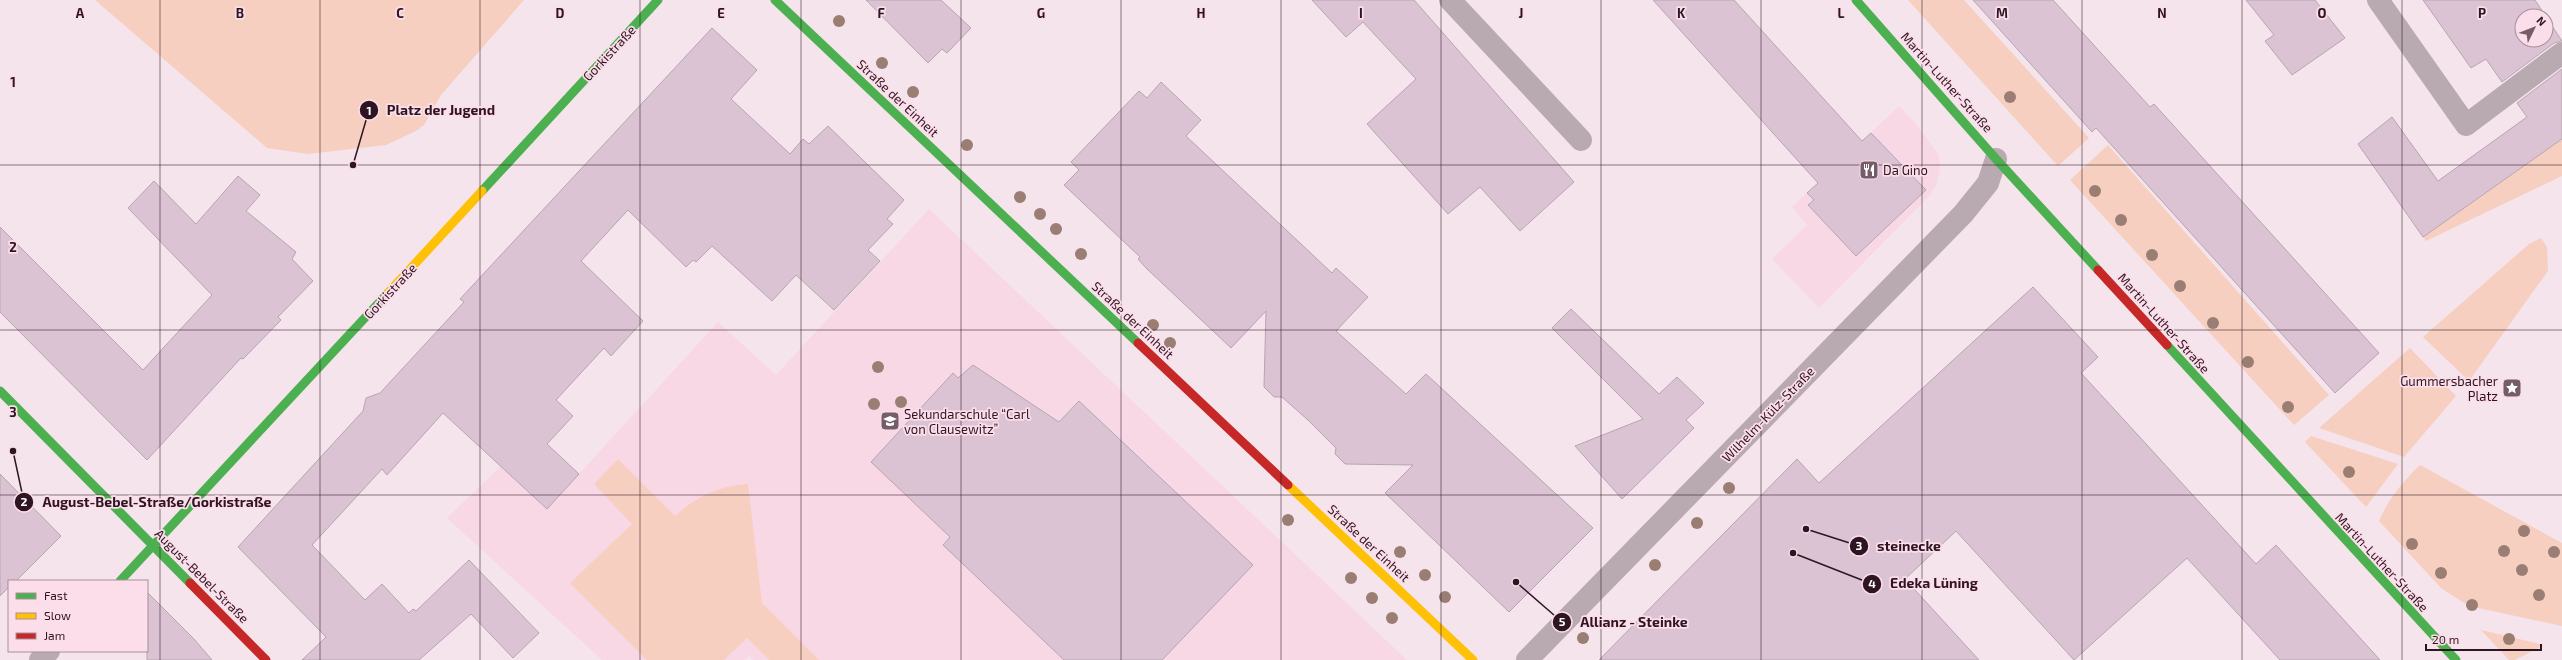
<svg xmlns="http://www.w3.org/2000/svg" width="2562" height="660" font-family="'Exo 2',sans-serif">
<rect width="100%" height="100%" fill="#f5e4eb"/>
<path fill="#f9d8e6" d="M1899,106L1915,123L1939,155L1940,167L1937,184L1930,195L1819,308L1772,259L1807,225L1792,207Z
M929,209L1407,660H753L749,656L745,660H602L447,518L501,466L547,509L718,322L776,375Z"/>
<path fill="#f6cfc0" d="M95,0H524L441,95L424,125L416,131L386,145L308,154L267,148Z
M1908,0H1964L2089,138L2058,166Z
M2562,139V176L2426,241L2423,237Z
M2108,145L2329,395L2294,425L2070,180Z
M2541,238L2547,247L2548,271L2469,381L2423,337L2529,244Z
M2410,348L2456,396L2404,457L2319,428Z
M2311,436L2398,464L2366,507L2305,442Z
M618,459L675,516C697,496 718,486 748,484L762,603L819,660H769L747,638L724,660H647L570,583L632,524L594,484Z
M2420,465L2562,543V626L2469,606L2441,588L2379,521C2388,500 2403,481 2420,465Z
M2481,630L2544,645L2515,660H2509Z"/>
<path fill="#dbc3d4" stroke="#b6a5b1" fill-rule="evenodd" d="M866,0H941L971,28L947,53L942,49L928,63Z
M1312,0H1414L1574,182L1520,231L1480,187L1448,214L1367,124L1416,79L1363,22L1346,37Z
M1653,0H1734L1862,141L1871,133L1926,190L1856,256L1808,205L1814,200L1807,193L1818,183Z
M1973,0H2053L2150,107L2154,104L2379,353L2335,393L2096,128L2092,132Z
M2246,0H2315L2345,38L2292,75L2265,41L2274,35Z
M2423,0H2535L2562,41L2554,43L2502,82L2486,59L2471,68ZM2522,16H2546V40H2522Z
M712,28L757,70L731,99L790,154L803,139L809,144L828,126L904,200L887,219L893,224L868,250L880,261L834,310L796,275L772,301L712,246L696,262L693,260L686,267L628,210L581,261L643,321L611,356L604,348L556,400L573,416L547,444L579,474L547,509L443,413L387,475L382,469L312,545L365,600L382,584L409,613L413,609L416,611L469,560L539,633L513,658L471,614L419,660H302L326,637L238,547L363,411L366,398L380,393L464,302L460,299Z
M2562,69V139L2423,237L2358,144L2392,117L2438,181L2527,117L2517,103Z
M1161,82L1201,120L1186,136L1332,273L1336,268L1368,297L1336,331L1406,394L1426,374L1593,528L1509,612L1385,493L1413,465L1345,464L1335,454L1336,448L1309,421L1282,397H1274L1264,387L1266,311L1231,348L1146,268L1138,259L1140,257L1064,185L1079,170L1071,162L1139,91L1147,98Z
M238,176L260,195L246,211L296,252L292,259L313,281L278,317L281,320L243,359L241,358L147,460L0,312V227L143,370L212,295L128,208L154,181L196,224Z
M2033,287L2098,357L2081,373L2256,564L2276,545L2380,660H2280L2187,558L2074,660L1956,531L1905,579L1979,660H1599L1797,459L1819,483Z
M1571,309L1659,394L1677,377L1704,403L1686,420L1694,428L1622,499L1575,446L1643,419L1552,328Z
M973,365L1059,422L1079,401L1253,565L1162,660H1064L943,545L950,537L871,462L953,373L958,378Z
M0,474L61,536L16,581H9V587L0,596Z
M147,592L194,639L212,660H147Z"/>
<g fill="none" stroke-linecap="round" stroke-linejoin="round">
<path stroke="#b9a9b0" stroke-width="22" d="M1450,0L1581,140
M2378,0L2466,125L2562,53"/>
<path stroke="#b9a9b0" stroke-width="22" d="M40,660L49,651
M1527,660L1963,214L1988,183L1996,159"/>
<path stroke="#4caf50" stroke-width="9" d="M775,0L1138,343
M1856,0L1996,159L2098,270
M482,191L658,0
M2167,345L2456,660
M0,391L190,583
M120,581L388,293"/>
<path stroke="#ffc107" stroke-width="9" d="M388,293L482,191
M1288,485L1473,660"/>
<path stroke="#c62828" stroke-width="9" d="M2098,270L2167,345
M1138,343L1288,485
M190,583L266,660"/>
</g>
<g fill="#9a7e74">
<circle cx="839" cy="21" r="6"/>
<circle cx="882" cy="63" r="6"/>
<circle cx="913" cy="92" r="6"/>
<circle cx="2010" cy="97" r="6"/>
<circle cx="967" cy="145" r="6"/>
<circle cx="2095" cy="191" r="6"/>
<circle cx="1020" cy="197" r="6"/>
<circle cx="1040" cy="214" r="6"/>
<circle cx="2121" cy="220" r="6"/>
<circle cx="1056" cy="229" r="6"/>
<circle cx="1081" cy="254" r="6"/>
<circle cx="2152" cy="255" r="6"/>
<circle cx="2180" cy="286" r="6"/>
<circle cx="2213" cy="323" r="6"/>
<circle cx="1153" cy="325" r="6"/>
<circle cx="1170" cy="343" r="6"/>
<circle cx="2248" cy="362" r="6"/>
<circle cx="878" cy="367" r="6"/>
<circle cx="901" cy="402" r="6"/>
<circle cx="874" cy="404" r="6"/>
<circle cx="2288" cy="407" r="6"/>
<circle cx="2349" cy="472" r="6"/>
<circle cx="1729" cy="488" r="6"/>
<circle cx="1288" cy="520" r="6"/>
<circle cx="1697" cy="523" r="6"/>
<circle cx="2524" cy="531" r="6"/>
<circle cx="2412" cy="544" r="6"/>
<circle cx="2504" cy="551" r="6"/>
<circle cx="1400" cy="552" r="6"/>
<circle cx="2554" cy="552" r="6"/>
<circle cx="1655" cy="565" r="6"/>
<circle cx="2522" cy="570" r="6"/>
<circle cx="2441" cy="573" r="6"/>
<circle cx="1425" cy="575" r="6"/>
<circle cx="1351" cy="578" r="6"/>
<circle cx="2539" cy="595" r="6"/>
<circle cx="1445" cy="597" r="6"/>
<circle cx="1372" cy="598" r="6"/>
<circle cx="2472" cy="605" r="6"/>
<circle cx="1392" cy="618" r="6"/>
<circle cx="1583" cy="638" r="6"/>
<circle cx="2509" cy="639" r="6"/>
</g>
<path fill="none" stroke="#2e1521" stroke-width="1" stroke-opacity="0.55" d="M160,0V660M320,0V660M480,0V660M640,0V660M801,0V660M961,0V660M1121,0V660M1281,0V660M1441,0V660M1601,0V660M1761,0V660M1922,0V660M2082,0V660M2242,0V660M2402,0V660M0,165H2562M0,330H2562M0,495H2562"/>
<defs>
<g id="restaurant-square" transform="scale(1)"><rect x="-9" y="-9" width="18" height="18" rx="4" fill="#745d68" stroke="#fbdeea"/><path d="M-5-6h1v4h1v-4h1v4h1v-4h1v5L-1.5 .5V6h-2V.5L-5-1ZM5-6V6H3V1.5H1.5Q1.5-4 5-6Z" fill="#fff"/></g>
<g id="sight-square" transform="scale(1)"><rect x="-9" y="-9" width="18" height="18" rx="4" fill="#745d68" stroke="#fbdeea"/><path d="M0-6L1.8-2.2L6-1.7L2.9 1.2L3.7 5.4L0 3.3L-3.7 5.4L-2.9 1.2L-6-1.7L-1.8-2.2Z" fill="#fff"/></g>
<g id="school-square" transform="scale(1)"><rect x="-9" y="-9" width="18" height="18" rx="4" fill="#745d68" stroke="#fbdeea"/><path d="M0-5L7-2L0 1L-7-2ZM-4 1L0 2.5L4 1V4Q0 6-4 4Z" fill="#fff"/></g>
</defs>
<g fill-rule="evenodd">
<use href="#restaurant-square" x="1869" y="170"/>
<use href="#sight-square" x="2512" y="388"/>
<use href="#school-square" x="890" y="421"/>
</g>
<g text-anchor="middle" stroke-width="3.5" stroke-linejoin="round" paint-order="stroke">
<g font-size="13" fill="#2e1521" stroke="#fbdeea">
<text transform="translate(609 53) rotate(-47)" y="5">Gorkistraße</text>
<text transform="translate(1947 82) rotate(48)" y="5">Martin-Luther-Straße</text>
<text transform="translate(898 98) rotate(43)" y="5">Straße der Einheit</text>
<text transform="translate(390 291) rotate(-47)" y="5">Gorkistraße</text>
<text transform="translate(1133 320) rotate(43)" y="5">Straße der Einheit</text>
<text transform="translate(2164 323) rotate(48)" y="5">Martin-Luther-Straße</text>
<text transform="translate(1768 414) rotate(-46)" y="5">Wilhelm-Külz-Straße</text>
<text transform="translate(1369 543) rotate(43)" y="5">Straße der Einheit</text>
<text transform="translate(2382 562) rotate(47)" y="5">Martin-Luther-Straße</text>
<text transform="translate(202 576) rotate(45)" y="5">August-Bebel-Straße</text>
</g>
<g font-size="13" fill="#2e1521" stroke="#fbdeea" text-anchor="start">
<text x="1883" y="175">Da Gino</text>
<text x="2498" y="386" text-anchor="end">Gummersbacher<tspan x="2498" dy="15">Platz</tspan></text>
<text x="904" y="419">Sekundarschule “Carl<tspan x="904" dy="15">von Clausewitz”</tspan></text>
</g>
</g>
<g font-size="13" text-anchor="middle" font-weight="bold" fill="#2e1521" stroke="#fbdeea" stroke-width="3.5" stroke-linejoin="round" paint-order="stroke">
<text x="80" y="18">A</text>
<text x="240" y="18">B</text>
<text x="400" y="18">C</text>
<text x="560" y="18">D</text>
<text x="721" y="18">E</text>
<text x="881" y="18">F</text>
<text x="1041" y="18">G</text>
<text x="1201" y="18">H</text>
<text x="1361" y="18">I</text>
<text x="1521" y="18">J</text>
<text x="1681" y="18">K</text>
<text x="1841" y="18">L</text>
<text x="2002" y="18">M</text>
<text x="2162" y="18">N</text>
<text x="2322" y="18">O</text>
<text x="2482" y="18">P</text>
<text x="13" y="87">1</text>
<text x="13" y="252">2</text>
<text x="13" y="417">3</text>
</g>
<path fill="none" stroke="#2e1521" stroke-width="1.5" d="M353 165L369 110M13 451L24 502M1806 529L1859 546M1793 553L1872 584M1516 582L1562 622"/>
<g fill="#2e1521" stroke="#fbdeea" stroke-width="1.5">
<circle cx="353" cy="165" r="4"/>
<circle cx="13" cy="451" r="4"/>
<circle cx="1806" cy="529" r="4"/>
<circle cx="1793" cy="553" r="4"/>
<circle cx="1516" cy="582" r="4"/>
<circle cx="369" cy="110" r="10"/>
<circle cx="24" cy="502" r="10"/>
<circle cx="1859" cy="546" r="10"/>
<circle cx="1872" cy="584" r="10"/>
<circle cx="1562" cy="622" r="10"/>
</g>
<g font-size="12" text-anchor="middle" font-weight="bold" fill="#fff">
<text x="369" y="115">1</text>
<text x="24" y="506">2</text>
<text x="1859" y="550">3</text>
<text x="1872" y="588">4</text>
<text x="1562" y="626">5</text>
</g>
<g font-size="14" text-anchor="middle" font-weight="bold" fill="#2e1521" stroke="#fbdeea" stroke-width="3.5" stroke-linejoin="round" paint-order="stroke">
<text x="441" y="115">Platz der Jugend</text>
<text x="157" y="507">August-Bebel-Straße/Gorkistraße</text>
<text x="1909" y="551">steinecke</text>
<text x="1934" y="588">Edeka Lüning</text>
<text x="1634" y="627">Allianz - Steinke</text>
</g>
<rect x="8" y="580" width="140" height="72" fill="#fbdeea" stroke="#a98e9a"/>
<rect x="16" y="593" width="20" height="6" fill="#4caf50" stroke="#a98e9a"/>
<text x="44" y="600" font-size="12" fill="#2e1521">Fast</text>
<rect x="16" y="613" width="20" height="6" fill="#ffc107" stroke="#a98e9a"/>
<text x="44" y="620" font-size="12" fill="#2e1521">Slow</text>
<rect x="16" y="633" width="20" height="6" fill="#c62828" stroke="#a98e9a"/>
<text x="44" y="640" font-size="12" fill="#2e1521">Jam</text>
<g transform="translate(2534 28) rotate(47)"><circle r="19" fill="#fbdeea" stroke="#a98e9a"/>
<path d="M0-3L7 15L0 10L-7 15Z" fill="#745d68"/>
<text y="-6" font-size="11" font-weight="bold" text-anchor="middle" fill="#2e1521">N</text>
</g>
<path d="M2426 644v6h115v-6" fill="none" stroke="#2e1521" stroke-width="2"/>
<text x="2432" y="644" font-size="12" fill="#2e1521" stroke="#fbdeea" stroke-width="3" paint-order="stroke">20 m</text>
</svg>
